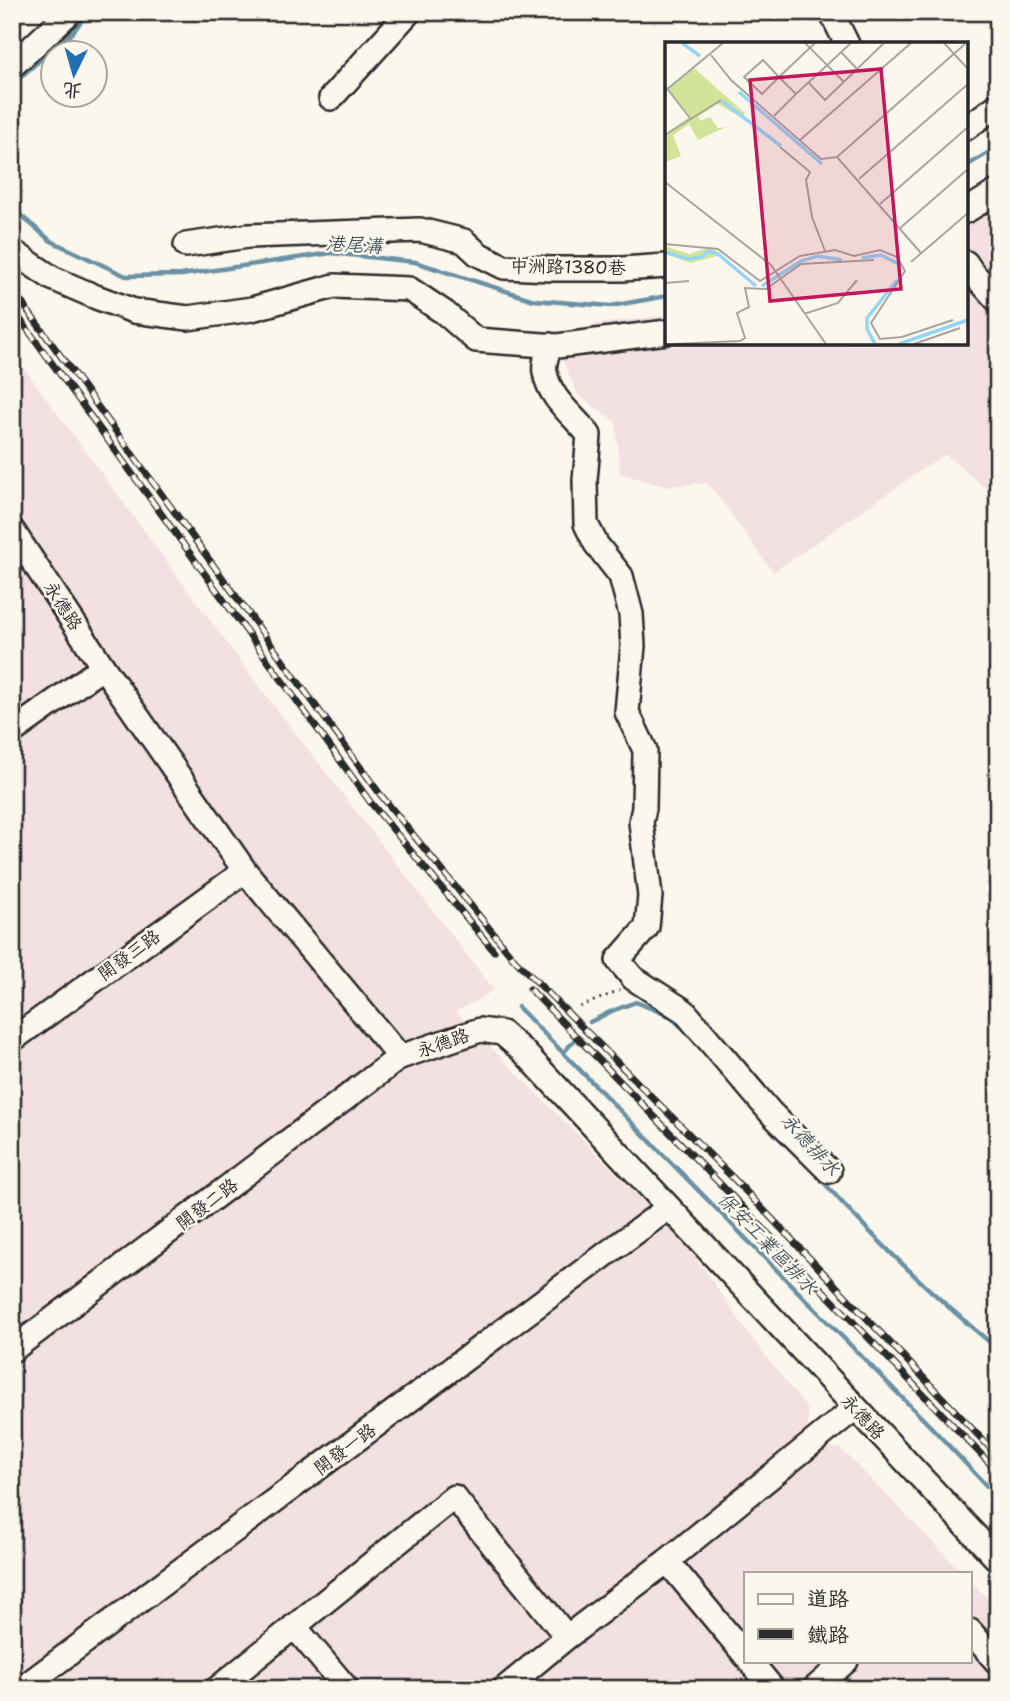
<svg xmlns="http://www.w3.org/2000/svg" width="1010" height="1701" font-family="'Shantell Sans','LXGW WenKai TC',sans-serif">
<rect width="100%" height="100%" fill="#fbf7ec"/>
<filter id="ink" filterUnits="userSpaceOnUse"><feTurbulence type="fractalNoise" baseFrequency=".0143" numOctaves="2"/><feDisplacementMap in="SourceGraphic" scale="14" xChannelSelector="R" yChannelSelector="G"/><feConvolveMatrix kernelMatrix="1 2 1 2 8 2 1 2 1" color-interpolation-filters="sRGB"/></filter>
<g filter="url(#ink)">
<path fill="#f2e0e2" d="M998,176V479L984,487L945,454L773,572L726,507L707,483L663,486L620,473L616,422L577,394L557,346L565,343L591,325L667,315V343H966V197Z
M12,352L249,673L494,990L456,1012L686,1244L754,1341L808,1410V1447L840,1448L963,1573H746V1661H970V1581L998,1609V1689H12Z"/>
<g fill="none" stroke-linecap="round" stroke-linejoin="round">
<path stroke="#6b91a5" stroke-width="4.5" d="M12,84L73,32L88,12
M966,166L998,147
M12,208L51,241L126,276L181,275L331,253L415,262L534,300L611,306L667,296
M518,1007L934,1430L998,1498
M590,1022L612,1011L636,1002L669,1016L688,1032
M563,1053L577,1037
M818,1176C873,1238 933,1296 998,1349"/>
<g stroke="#2b2b2b" stroke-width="28">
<path id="minor" d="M831,12L847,44
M12,66L70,12
M331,98L409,12
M966,128L998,105
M966,211L998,191
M186,245L248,236L420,230L464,241L478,254L504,267L552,269H622L667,266
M12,251L52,278L96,297L134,311L188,318L252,309L334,286L409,289L445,313L476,340L557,346L667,332
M966,263L972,272L998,301
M549,345C548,353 543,364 545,372C549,398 573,415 589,435L585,480L586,524L596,544L621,576L631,614L633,646L627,712L645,750L644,808L641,822L650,896L647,927L618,960L633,978L684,1011L771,1113L829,1171
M12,530L103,667L245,871L400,1057L480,1030L502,1033L524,1052L998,1560
M12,732L103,667
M12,1040L245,871
M12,1350L400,1057
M294,1626L347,1689
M970,1631L998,1663
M746,1656L667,1561L855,1408
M750,1661L773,1689
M21,1689L668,1208
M217,1689L454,1497L567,1637
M504,1689L567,1637L667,1561
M814,1689L846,1661"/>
</g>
<path stroke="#2b2b2b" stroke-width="2.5" stroke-dasharray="2 5" stroke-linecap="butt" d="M580,1007L620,990"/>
<use href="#minor" stroke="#fbf7ec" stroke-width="23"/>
<g stroke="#2b2b2b" stroke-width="7">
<path id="rail" d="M12,289L380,794L515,960L736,1181L998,1456
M12,308L371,803L494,951
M530,989L728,1192L998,1472"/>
</g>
<use href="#rail" stroke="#fbf7ec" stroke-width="4.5" stroke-dasharray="13" stroke-linecap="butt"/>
</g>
</g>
<g text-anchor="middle" stroke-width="5" stroke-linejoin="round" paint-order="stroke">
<g font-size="18" fill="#2b2b2b" stroke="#fbf7ec">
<text transform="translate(568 267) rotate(1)" y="6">中洲路1380巷</text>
<text transform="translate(63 606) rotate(57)" y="6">永德路</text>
<text transform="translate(129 955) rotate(-36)" y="6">開發三路</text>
<text transform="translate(443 1043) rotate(-19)" y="6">永德路</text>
<text transform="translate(207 1204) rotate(-37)" y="6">開發二路</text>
<text transform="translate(863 1417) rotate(47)" y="6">永德路</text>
<text transform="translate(345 1449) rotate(-37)" y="6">開發一路</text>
</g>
<g font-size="19" font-style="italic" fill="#46565e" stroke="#fbf7ec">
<text transform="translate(354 244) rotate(3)" y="7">港尾溝</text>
<text transform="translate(811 1144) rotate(48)" y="7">永德排水</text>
<text transform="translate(768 1243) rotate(46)" y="7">保安工業區排水</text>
</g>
</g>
<g transform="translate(665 42)">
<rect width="303" height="303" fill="#fbf7ec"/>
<path d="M29,26L80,71L77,76L53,62L34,74L35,79L45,75L53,86L61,85L33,98L24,82L8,93L16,114L0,120V92L25,74L1,46ZM0,204L24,212L46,205L56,213L26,221L0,212Z" fill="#d2e498"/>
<path fill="none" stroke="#95d5f6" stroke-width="3.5" d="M17,1L35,14M74,50L157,122M57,59L116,104M0,210L23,217L37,215L43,209L53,212L91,244M197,216L216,213L234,222M97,244L136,219L153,214L177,218M210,302L202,287V276L232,238M234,302L303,278"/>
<path fill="none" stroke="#a8a59f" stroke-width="2" d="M140,1L179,40M279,1L303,27M176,10L192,27M46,13L66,38L156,117L172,115L256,211M144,41L160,58L219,1M0,44L25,76M0,49L58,1M131,52L186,1M109,74L131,52L114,35L98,18L79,35L97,52L114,35L150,1M0,93L56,58M135,98L246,1M115,105L145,130L141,138L147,175L160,209M172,115L300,2M194,137L303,42M0,140L106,223L161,302M215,162L303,85M234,187L303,127M0,202L53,207L95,239L135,214L170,208L189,214L215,208L232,215L240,229L206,281L215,297L237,295L288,278M246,220L303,171M0,241L24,239M139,272L173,261L192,238M75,299L80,296L72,271L84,265L80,246L101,247L136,222L209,218M8,302L75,299M249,302L295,286"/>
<path fill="#c2185b" fill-opacity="0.15" stroke="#c2185b" stroke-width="3.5" d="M216,27L236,247L105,259L85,38Z"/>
<rect width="303" height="303" fill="none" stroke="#2b2b2b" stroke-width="3.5"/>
</g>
<rect width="1010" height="1701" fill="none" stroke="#fbf7ec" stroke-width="42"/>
<rect x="21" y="21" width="968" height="1659" fill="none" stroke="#2b2b2b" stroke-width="2.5" filter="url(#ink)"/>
<rect x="744" y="1572" width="228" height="91" fill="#fbf7ec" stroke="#a8a59f" stroke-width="2"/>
<rect x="758" y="1594" width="35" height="10" fill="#fbf7ec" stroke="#a8a59f" stroke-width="2"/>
<text x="807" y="1606" font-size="21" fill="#2b2b2b">道路</text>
<rect x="758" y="1629" width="35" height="10" fill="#2b2b2b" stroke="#a8a59f" stroke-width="2"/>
<text x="807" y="1642" font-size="21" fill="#2b2b2b">鐵路</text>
<g transform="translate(74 74) rotate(185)"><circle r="33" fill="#fbf7ec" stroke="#a8a59f" stroke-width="2"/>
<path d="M0-5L12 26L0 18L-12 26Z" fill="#1f6fb2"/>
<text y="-10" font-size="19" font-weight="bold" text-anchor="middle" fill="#2b2b2b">北</text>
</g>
</svg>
